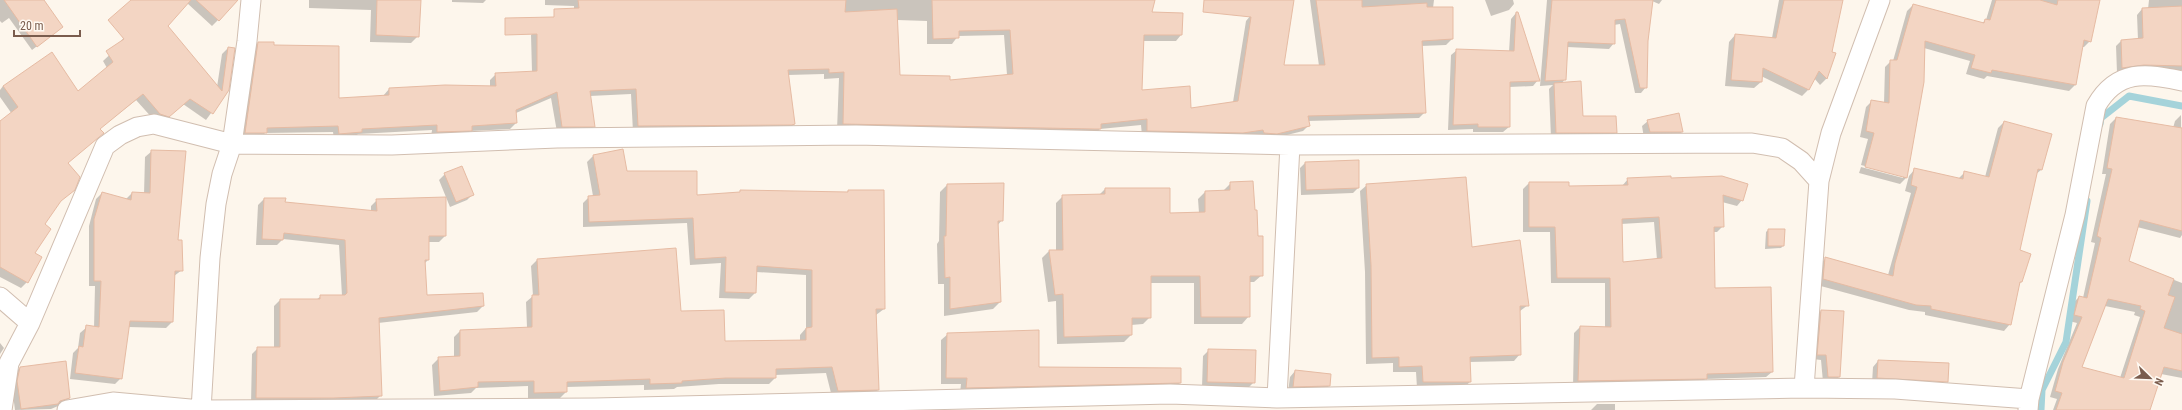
<svg xmlns="http://www.w3.org/2000/svg" width="2182" height="410" font-family="'Roboto Condensed',sans-serif">
<rect width="100%" height="100%" fill="#fdf6ec"/>
<path fill="#0003" fill-rule="evenodd" d="M0,0H43L62,27L32,50L9,18L2,23L0,21Z
M158,0H225L218,20L212,26L187,3L166,26L217,87L222,54L228,48V90L206,120L183,104L162,122L154,120L136,100L99,129L67,163L58,203L43,225L33,253L27,282L21,288L0,277V123L12,114L0,97V90L3,86L78,92L107,68L103,61L119,46L118,44Z
M309,0H420L418,36L411,43L370,42L371,10L309,8Z
M452,0H486L483,3L452,2Z
M545,0H1154L1151,13L1181,35L1176,41H1143L1141,91L1190,109L1233,102L1246,21L1251,15L1283,66H1319L1310,0H1434L1433,8L1452,39L1446,45L1421,46L1425,112L1419,118L1308,121L1309,125L1303,131L1271,139L1142,136L1141,125L1100,129L1095,135L837,130L839,78L824,79V74L788,75L794,124L788,130L633,132L631,94L590,96L594,126L588,132H557L551,98L516,113V123L510,129L470,131L465,136L431,137L432,130L358,134L355,137L334,139L333,132L265,133L260,139H239L252,49L258,43L273,46L338,99L383,96L389,89L445,86L490,87V80L496,74L532,72L531,35L537,29L574,28V6L545,5ZM897,20L927,21V44H952L958,36L1004,35L1007,75L949,81L899,76Z
M1485,0H1513L1514,4L1509,10L1491,16Z
M1547,0H1662L1659,4L1652,1L1647,41L1646,87L1641,93H1635L1620,24L1614,25V43L1609,49L1567,47L1565,79L1562,83L1582,117L1616,132L1610,138H1551L1549,89L1553,85L1540,86Z
M1779,0H1842L1831,53L1835,54L1826,79L1820,85L1814,78L1808,90L1802,96L1761,76V82L1754,88L1725,86L1729,42L1735,35L1772,38Z
M1992,0H2099L2090,41L2084,47H2082L2075,85L2069,91L1987,76L1984,79L1966,74L1970,61L1924,48L1906,178L1900,184L1859,173L1861,167L1903,178V176L1861,165L1868,139L1860,137L1866,107L1872,101L1884,103L1885,67L1891,61H1893L1907,11L1913,5L1982,23L1986,20Z
M2149,0H2182V70L2117,73L2116,46L2121,41L2138,40L2137,15L2142,9H2148Z
M1516,13L1538,80L1533,86L1509,87V127L1503,132H1473V129L1448,130L1451,55L1457,50L1509,52L1511,19Z
M2181,115L2182,235L2180,238L2137,227L2128,262L2182,283V378L2161,374L2149,410H2053L2057,399L2050,397L2058,369L2077,323L2069,321L2073,303L2079,297L2083,298L2095,243L2091,242L2106,174H2102L2110,124L2116,118L2173,128L2175,121ZM2105,306L2135,312L2134,315L2140,317L2120,378L2081,368Z
M1648,121L1682,132L1676,138H1644L1642,126Z
M2004,122L2041,170L2035,175L2019,251L2021,282L2018,285L2010,324L2004,331L1925,315V312L1909,310L1817,285L1820,264L1826,258L1888,275L1911,193L1905,191L1909,176L1915,169L1958,179L1965,172L1985,177L1998,128Z
M152,151L177,241L182,270L174,276L172,322L166,328L128,327L121,378L115,384L70,379L73,353L78,348L80,333L87,327L94,328L95,286H89V226L96,199L102,193L126,199L132,193L144,194L145,157Z
M593,156L626,172L696,196L846,193L848,191L884,309L876,315L878,390L872,396L832,397L826,373L775,375V378L769,384H719L677,387L674,389L644,390V385L566,387V392L560,398L528,399V386L476,388L471,393L434,396L432,365L439,358L454,357V337L460,331L527,328L526,302L533,296L531,266L537,260L680,312L724,342L800,341V335L806,328V275L756,272L755,293L749,299L719,298L721,263L690,265L687,223L583,227V203L589,197L593,196L587,162Z
M1305,163L1358,188L1353,193L1301,195L1300,168Z
M445,174L473,194L467,200L450,207L439,180Z
M1722,177L1742,200L1737,206L1722,202L1723,226L1717,232H1713L1714,289L1772,372L1766,377L1705,379L1701,384L1573,387L1574,333L1580,327L1605,328V283H1551L1550,232H1523V189L1529,183L1568,187L1622,186L1628,179ZM1654,222L1657,260L1622,263L1621,224Z
M1231,183L1257,237L1262,275L1254,282H1249V316L1242,324H1194V283H1150V317L1143,324L1131,325V335L1124,342L1057,344L1056,301L1048,302L1042,258L1049,251H1056V203L1063,196L1099,195L1105,189L1170,214L1199,213L1198,199L1205,192L1223,191Z
M1003,184L1002,220L997,226L1000,302L993,309L944,316V284H938L937,244L939,241L940,192L947,185Z
M1367,185L1472,248L1528,305L1520,311V354L1514,361L1469,362L1470,382L1463,388H1417L1416,372H1393V363L1366,364L1365,272L1360,191Z
M264,199L284,203L371,212V206L377,200L445,236L439,242H428V260L424,264L426,296L483,306L477,312L378,323L381,395L375,401L251,404L252,354L258,348H274V306L280,300H316L321,296H342L339,245L283,239L277,245H256L258,205Z
M1768,230L1783,246L1781,248L1765,249L1766,232Z
M1821,311L1839,377L1835,382H1823L1821,360L1813,359L1816,316Z
M948,334L1038,368L1180,383L1173,389L960,393L961,384H941V340Z
M0,343L4,348L0,354Z
M1209,350L1254,382L1248,388L1202,387L1203,356Z
M1878,361L1911,379L1905,384L1872,383L1873,367Z
M20,368L69,398L63,404L51,409L15,410L12,387L14,373Z
M1295,371L1329,386L1324,391L1288,392L1290,377Z
M1597,404H1615V410H1591Z"/>
<g fill="none" stroke-linecap="round" stroke-linejoin="round">
<path stroke="#a5d3da" stroke-width="7" d="M2100,124L2101,118L2129,96L2182,106
M2041,410L2042,390L2066,342L2087,201"/>
</g>
<path fill="#f3d5c3" stroke="#e6bba3" fill-rule="evenodd" d="M4,0H44L63,27L37,47Z
M131,0H191L168,26L222,91L228,47L235,48L229,90L213,114L190,99L169,117L160,114L143,94L100,129L104,133L68,163L80,177L75,190L61,201L45,224L51,229L35,253L42,257L28,283L0,267V121L18,107L3,86L52,52L78,91L113,62L106,51L124,39L108,20Z
M196,0H238L219,21Z
M377,0H421L419,37L376,35Z
M578,0H846L845,12L897,9L900,75L950,76V80L1013,74L1010,30L959,31V38L933,39L932,0H1155L1152,12L1183,13L1182,35H1144L1142,90L1190,86L1191,108L1238,101L1251,17L1203,12L1204,0H1294L1284,65H1325L1316,0H1362V7L1427,3V7H1453V39L1422,41L1426,113L1308,116L1310,126L1277,134L1264,133L1263,130L1243,133L1147,131V119L1101,124V129H1094L843,124L844,72L829,73V69L788,70L795,124L792,125L638,126L636,89L590,91L595,127H562L557,92L516,110L517,123L472,126V131L437,132V125L362,129V132L339,134L338,126L267,128V133H245L258,42H274V45L339,46V98L389,95V88L445,85L496,86L495,73L537,71V34L505,35V18L554,17V9L579,8Z
M1552,0H1653L1648,41L1647,88H1640L1625,19L1615,20V44L1568,42L1566,80L1545,81Z
M1784,0H1843L1832,52L1836,53L1827,79L1819,71L1809,90L1763,68L1762,82L1731,80L1735,34L1776,38Z
M1996,0H2040L2057,5L2058,0H2100L2091,42L2084,40L2076,85L1992,70L1991,73L1971,68L1975,55L1925,41L1924,82L1907,178L1865,167L1874,133L1866,131L1871,100L1889,103L1890,60H1897L1913,4L1984,23L1985,19L1990,20Z
M2182,6V66L2144,65L2122,68L2121,40L2143,38L2142,8Z
M1516,12H1518L1540,81L1510,82V127H1478V124L1453,125L1456,49L1514,51Z
M1581,81L1583,116H1616L1617,133H1556L1554,83Z
M1679,113L1683,132H1650L1647,120Z
M2116,117L2182,128V231L2140,220L2129,261L2174,279L2168,295L2175,297L2164,328L2182,334V371L2164,367L2150,410H2056L2062,393L2055,391L2063,362L2082,317L2074,315L2079,296L2087,298L2101,238L2097,236L2112,169L2107,168ZM2108,299L2141,306L2140,309L2145,311L2124,378L2082,367Z
M2004,121L2052,134L2042,170L2038,169L2020,250L2031,254L2022,282H2020L2011,325L1931,309V306L1916,305L1823,279L1825,257L1893,276L1895,263L1917,187L1911,185L1914,168L1963,179L1964,171L1989,177Z
M623,149L627,171H697V195L740,192V190L848,192V190H884L885,309H876L879,390L838,391L832,367L776,369V378H726L682,381V383L650,384V379L567,382V392L534,393V381L478,382V387L440,391L438,357L460,356V330L532,327V295H539L537,259L676,248L681,311L724,310L725,341L806,340V328L812,327V270L757,266L756,293L725,292L726,257L695,259L693,218L589,222L588,196L600,195L593,155Z
M151,150L186,151L178,240H182L183,271H175L173,322L130,321L122,379L75,373L79,346L83,347L86,325L99,327L101,281H94V219L102,192L131,200L132,192L150,193Z
M1359,160V188L1306,190L1305,162Z
M462,166L474,195L456,202L444,173Z
M1671,176V178L1722,176L1748,184L1743,201L1723,195L1724,227H1714L1715,288L1771,287L1773,372L1707,374V379L1578,381L1580,326L1611,327L1610,278H1557L1555,227H1529V182H1569V186L1628,185L1627,178ZM1659,217L1662,258L1623,262L1622,219Z
M1466,177L1472,247L1520,240L1529,306H1520L1521,355L1470,357L1471,382H1423L1422,366L1399,367V357L1372,358L1371,265L1366,184Z
M1253,181L1255,210H1257L1258,236H1263V276H1250V317H1201L1200,276H1151V318H1132V335L1064,337L1063,294L1055,295L1049,250H1063L1062,195L1105,194V188H1170V213L1205,212V191L1230,190V182Z
M1004,183L1003,221H998L1001,302L950,309V277L945,278L944,236H946L947,184Z
M446,197V236H429V260H425L427,295L483,293L484,306L379,318L382,396L334,398H256L257,347H280V299H320V295H345L347,293L345,240L284,233L283,240L262,239L264,198H286L285,202L377,211L376,199Z
M1768,229H1785L1784,246H1768Z
M1821,310L1844,311L1840,377H1828L1826,355H1817Z
M1039,330V367L1181,368V383L966,388L967,378H946L947,333Z
M1208,349L1256,350L1255,383L1207,382Z
M1878,360L1949,363L1948,382L1877,378Z
M66,361L70,398L60,401L58,404L21,409L17,381L20,367Z
M1295,370L1331,374L1330,386L1293,387Z"/>
<g fill="none" stroke-linecap="round" stroke-linejoin="round">
<g stroke="#d1beb0" stroke-width="21">
<path id="street" d="M0,297L30,323
M1804,388L1819,181L1831,133L1880,0
M1277,398L1290,145
M2,410L9,363L30,323L105,146L120,135L137,127L154,124L232,144L392,145L557,138L856,135L1290,145L1752,143L1782,148L1801,161L1819,181
M67,410L113,402L201,410L595,408L1170,394L1277,398L1804,388L1895,389L2029,399
M201,410L210,258L216,204L222,174L232,144L247,41L251,0
M2028,410L2029,399L2075,215L2096,106C2117,69 2146,73 2182,81"/>
</g>
<use href="#street" stroke="#fff" stroke-width="19"/>
</g>
<g transform="translate(2150 378) rotate(113)" stroke="#fffaf3" stroke-width="3" paint-order="stroke">
<path d="M0-3L7 15L0 10L-7 15Z" fill="#7a5c4d"/>
<text y="-6" font-size="11" font-weight="bold" text-anchor="middle" fill="#7a5c4d">N</text>
</g>
<path d="M14 30v6h66v-6" fill="none" stroke="#7a5c4d" stroke-width="2"/>
<text x="20" y="30" font-size="12" fill="#7a5c4d" stroke="#fffaf3" stroke-width="3" paint-order="stroke">20 m</text>
</svg>
